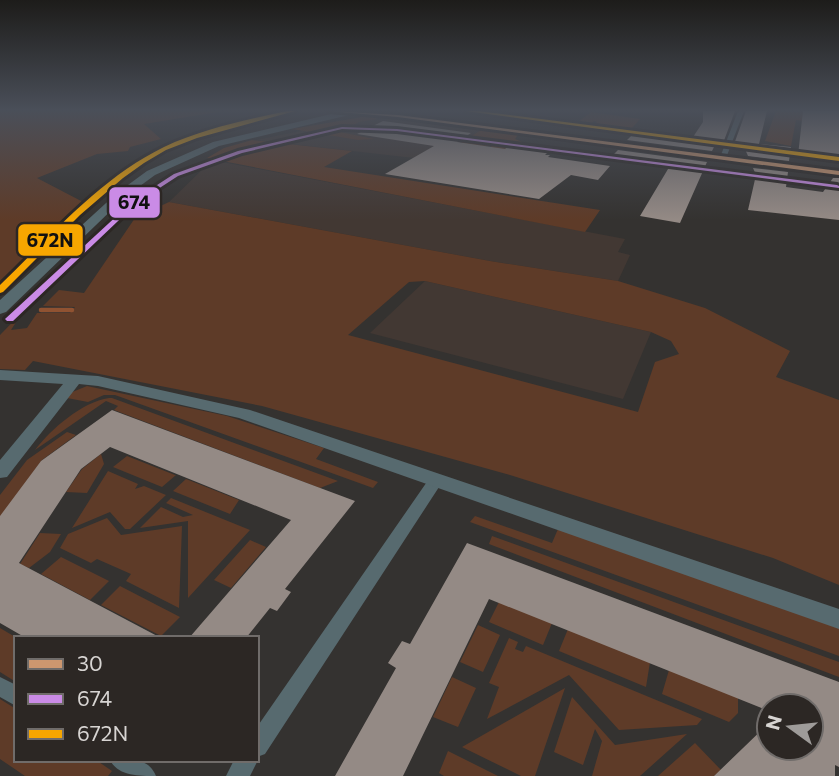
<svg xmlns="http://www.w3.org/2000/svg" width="839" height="776" font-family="Commissioner,sans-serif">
<rect width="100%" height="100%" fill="#343230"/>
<path fill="#423833" d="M374,116L481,130L446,154L414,158L256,140Z
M217,161L625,239L618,252L630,255L618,281L490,261L169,202L207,165Z
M425,281L651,332L623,399L370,333Z"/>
<path fill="#5e3b28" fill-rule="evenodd" d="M0,111H224L144,124L161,139L130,147L128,151L97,154L37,178L85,203L14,274L0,284Z
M776,111L839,115V125L796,120L791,146L765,141Z
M591,112L640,119L631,129L595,125L597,122L594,121L590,125L577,123Z
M368,116L378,119L359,122L340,132L374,139L358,140L292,129Z
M481,130L518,135L515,139L522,142L496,160L491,146L458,145Z
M252,140L352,151L324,167L600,210L585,232L207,158L224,148Z
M169,202L490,261L618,281L705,308L790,351L776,377L839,400V585L773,558L510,475L262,406L33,361L25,370L0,369V335L44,290H48L18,319L11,330L27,328L37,313H70L75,307L43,306L59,290L84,293L135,218ZM425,281L651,332L671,341L679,354L655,362L638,412L348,335L409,282Z
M87,386L227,416L324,448L316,459L378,482L373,488L115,395H104L88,402L67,398L70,393Z
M109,398H112L338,481L320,488L114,410L118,406L106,401L35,450C51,429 82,402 109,398Z
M67,432L76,435L42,460L0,518V495L27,460Z
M101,454L104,464L87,493L66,492L82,469Z
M127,456L175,475H176L162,487L113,467Z
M108,471L138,484L135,489L144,486L166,495L130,529H125L110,512L72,528Z
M186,479L239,500L230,514L173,491Z
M171,498L250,530L188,598V521L140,528L161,507L183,517L193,515L166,503Z
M475,516L552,543L558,529L839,628V656L470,522Z
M107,518L121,535L182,526L179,608L126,581L131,574L97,559L91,563L60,548L68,534Z
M40,533L61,534L50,552L29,568L20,564Z
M492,536L839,662V677L489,544Z
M250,540L266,547L231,588L214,580Z
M61,557L109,581L90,600L41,574Z
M120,586L180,617L161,636L101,605Z
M499,602L552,623L543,645L489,622Z
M478,625L500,635L483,672L460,662Z
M0,628L17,638L16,682L0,672Z
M568,629L650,662L646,687L559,651Z
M509,638L518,642L515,649L523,652L526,646L702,719L697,725L619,730L569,675L487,719L499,687L489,683Z
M669,670L738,697V713L729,722L662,694Z
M452,677L476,688L458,727L433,717Z
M565,688L535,776H521L462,747Z
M572,697L615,745L687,734L640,776H592L602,741L595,729L583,765L554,752Z
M0,699L16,709V760H96L112,771L108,776H25L0,759Z
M695,743L721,770L714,776H658Z
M448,751L498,776H444L439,773Z"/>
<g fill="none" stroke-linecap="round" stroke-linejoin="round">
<path stroke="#905231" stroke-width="4.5" d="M41,310H72"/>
</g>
<path fill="#948a85" d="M703,111H735L722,146L715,145L712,151L627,140L636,131L693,137L703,122Z
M746,111H767L759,144L791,147L789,161L748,156L745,149L733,147Z
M803,111H839V160L798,155Z
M383,121L471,133L457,142L505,149L513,143L552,148L545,155H550L548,157L610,166L598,180L571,175L539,199L385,174L434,146L357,134Z
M618,150L707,162L680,223L640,216L671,164L612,156Z
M753,168L788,172L786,187L823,192L833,178H839V220L748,210L756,175Z
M112,410L355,501L285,589L291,592L277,611L270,608L246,638H189L291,520L110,447L81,469L19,563L161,638H26L0,623V516L41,461Z
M467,543L839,682V767L835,765V776H714L769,723V748H811V706H769V711L489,599L403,776H335L396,668L388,663L402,641L410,644Z"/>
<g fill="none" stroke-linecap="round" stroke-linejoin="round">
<path fill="#576a6f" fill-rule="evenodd" d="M436,475L441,476L443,480L441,484L265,754L257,757V727L431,476Z
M0,677L16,685V706L0,697Z
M257,759L258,760L250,776H226L234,760H257Z
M110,760C128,760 148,756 156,776C138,776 118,776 110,760Z"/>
<path fill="#576a6f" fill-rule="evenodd" d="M738,111H744L726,158L719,160Z
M0,370L98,376L250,410L839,609V629L239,418L98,386L79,384L7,477L0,478V460L63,384L0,380Z"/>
<path fill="#576a6f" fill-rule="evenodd" d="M344,111L398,113L839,170V176L398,119L349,115L219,146L155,175L125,197L6,312L0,314V300L117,193L147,171L213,142Z"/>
<g stroke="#2c2724" stroke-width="6">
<path id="bus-1" d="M329,111L398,115L839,171V175L398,117Z"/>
</g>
<g stroke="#2c2724" stroke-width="6">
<path id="bus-2" d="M342,127L397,129L837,185L839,186V188L397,131L342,129L242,153L178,176L138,202L13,321H7L5,319L134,200L174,174L238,151Z"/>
</g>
<g stroke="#2c2724" stroke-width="6">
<path id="bus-3" d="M287,111H295L197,138L166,150L144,163L123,178L80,215L3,292L0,293V285C50,237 100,178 164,147C202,129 246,120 287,111Z
M466,111H478L839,157V161Z"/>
</g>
<use href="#bus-1" fill="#cd976f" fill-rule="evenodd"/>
<use href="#bus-2" fill="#ca8be6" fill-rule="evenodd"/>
<use href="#bus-3" fill="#f7a600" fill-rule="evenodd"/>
</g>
<linearGradient id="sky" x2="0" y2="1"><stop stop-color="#1d1c1a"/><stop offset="0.5" stop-color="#4a4f59"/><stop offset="1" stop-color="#4a4f59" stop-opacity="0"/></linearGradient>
<rect width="839" height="220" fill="url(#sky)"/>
<g stroke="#2c2724" stroke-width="2.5">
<rect x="108" y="186" width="53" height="33" rx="7" fill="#ca8be6"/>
<rect x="17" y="223" width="67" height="34" rx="7" fill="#f7a600"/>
</g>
<g font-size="19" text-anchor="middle" font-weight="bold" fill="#111">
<text x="134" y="209">674</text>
<text x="50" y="247">672N</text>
</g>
<rect x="14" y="636" width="245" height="126" fill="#2c2724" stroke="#706c6a" stroke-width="2"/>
<rect x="28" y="659" width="35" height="10" fill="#cd976f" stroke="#706c6a" stroke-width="2"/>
<text x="77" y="671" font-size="21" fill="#d7d4d2">30</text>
<rect x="28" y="694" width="35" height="10" fill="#ca8be6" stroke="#706c6a" stroke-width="2"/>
<text x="77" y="706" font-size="21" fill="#d7d4d2">674</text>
<rect x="28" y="729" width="35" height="10" fill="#f7a600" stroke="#706c6a" stroke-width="2"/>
<text x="77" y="741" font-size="21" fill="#d7d4d2">672N</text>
<g transform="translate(790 727) rotate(285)"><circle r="33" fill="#2c2724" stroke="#706c6a" stroke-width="2"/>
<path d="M0-5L12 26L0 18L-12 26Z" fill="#9e9b99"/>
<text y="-10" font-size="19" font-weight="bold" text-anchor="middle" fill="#d7d4d2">N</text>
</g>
</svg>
